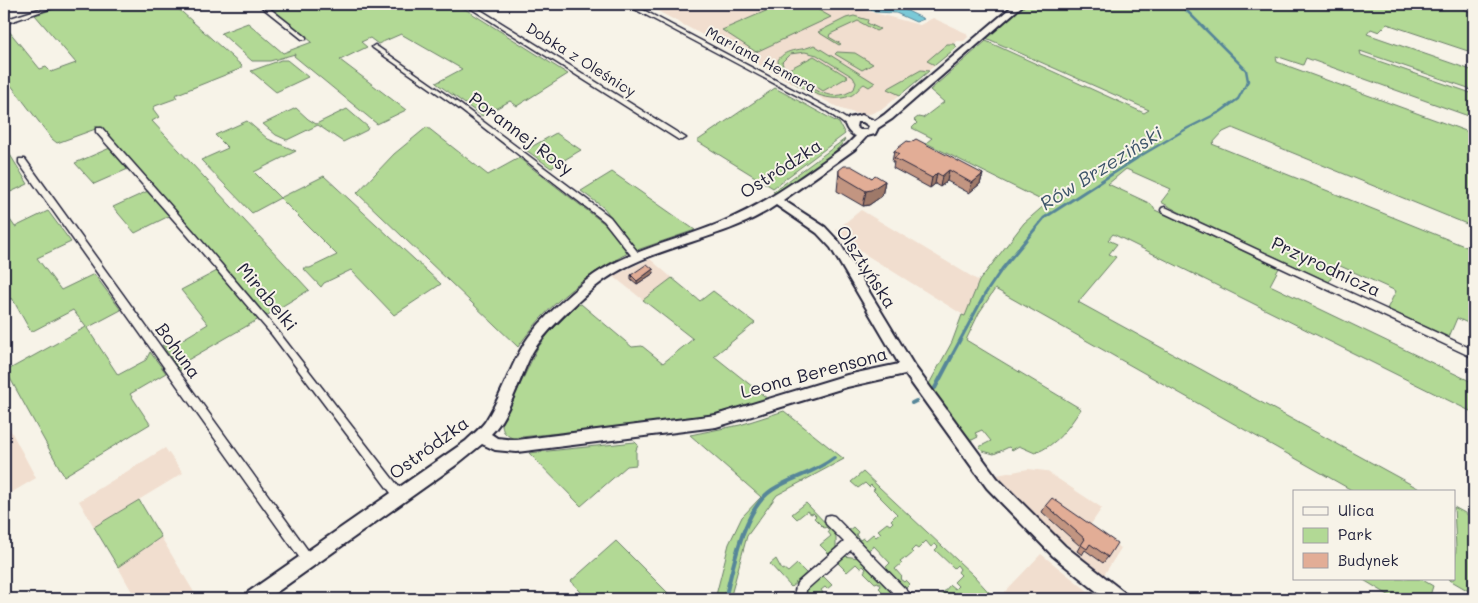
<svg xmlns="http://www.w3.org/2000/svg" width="1478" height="603" font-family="Mali,sans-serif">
<rect width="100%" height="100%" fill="#f7f3e8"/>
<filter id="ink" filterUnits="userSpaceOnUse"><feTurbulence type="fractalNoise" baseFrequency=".02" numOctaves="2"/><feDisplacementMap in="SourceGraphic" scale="10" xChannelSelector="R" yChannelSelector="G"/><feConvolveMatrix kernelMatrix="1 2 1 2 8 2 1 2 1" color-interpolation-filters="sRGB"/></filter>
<g filter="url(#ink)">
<path fill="#f1decf" d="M659,4H863L856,8L920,25L933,18L966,33L968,37L964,41H957L954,44L957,47L884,108L870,114L854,113L841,109L650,7Z
M861,210L979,281L965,316L842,240L836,230Z
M650,259L672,278L643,300L613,276Z
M4,418L36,478L4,497Z
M165,448L183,473L94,527L79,501Z
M1028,469L1046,471L1102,508L1089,527L1121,548L1104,575L1057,536L997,475Z
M161,537L198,599H136L118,567Z
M1041,554L1098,599H1000L999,598Z"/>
<path fill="#b2d995" stroke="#6a7e68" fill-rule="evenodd" d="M70,4H173L242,66L240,69L175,95L177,98L155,106L153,109L159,117L152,121L309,290L266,316L101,127L57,143L52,139L4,76V25L40,69L46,67L51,72L76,63L35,15Z
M265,4H457L568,74L517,106L510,101L482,116L436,83L462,69L401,34L378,44L370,38L361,42L367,47L340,60L406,110L377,124L294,56L295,54L270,61H252L221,33L248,23L283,53L312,42Z
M782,4H808L831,17L756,52L722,30Z
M1026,4H1460L1465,10L1474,13V53L1387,24L1379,32L1371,29L1367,34L1474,71V90L1360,51L1361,55L1474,94V118L1306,58L1303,65L1276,56L1277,62L1474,134V227L1232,128L1223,132L1212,144L1474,250V326L1457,318L1449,337L1387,309L1396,291L1338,265L1329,282L1179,212L1161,202L1171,189L1126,169L1108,184L1151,204L1155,210L1279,268L1270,285L1474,383V413L1113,234L1108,240L1117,244L1109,254L1116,257L1078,302L1425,492H1355L995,289L979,313L966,340L1081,409C1068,428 1057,445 1035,453L1019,446L1012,450L1009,447L994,454L983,451L979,447L991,441L982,430L975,433L978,437L970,441L929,384L952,342L962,315L965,316L979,281L1024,223L1047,203L926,143L932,138L912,128L917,123L914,120L918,117L923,118L944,102L930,90L986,41L1144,113L1149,110L986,38Z
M854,16L868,20L867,23L880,29L876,31L858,21L830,34L829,37L841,44L839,45L818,32L846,18Z
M947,44H954L957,47L935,65L927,61Z
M814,45L875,83L869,87L864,84C859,87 857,93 850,96C827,105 794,86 779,69L778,60C787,47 801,52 814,45ZM805,52L817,55L853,77L856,83L854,89C832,107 801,83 784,69L782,62L790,54Z
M837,52L855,53L873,64L862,70L835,54Z
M814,56L848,77L823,91L789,69Z
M281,60H287L308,77L276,92L251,71Z
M921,70L929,71L900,95L887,89Z
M775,88L839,123L845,134L773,188L697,141Z
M296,108L308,119L316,124L347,109L368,127L367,130L343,142L318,125L287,140L276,135L263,124Z
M247,121L268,139L296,151L254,172L280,198L324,176L441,284L394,315L351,270L324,283L321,287L303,268H310L337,255L280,198L252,213L201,160L228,148L215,135Z
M427,127L488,175L519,158L610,228L628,253C583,277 548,304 518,347L357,193L394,154Z
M556,133L581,150L551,168L526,150Z
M845,139C837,155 795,182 778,193L773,192Z
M4,145L28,184L4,195Z
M110,148L128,169L94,184L75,163Z
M612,172L695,230L637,250L604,208L581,191Z
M148,191L169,216L135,233L113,207Z
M4,211L15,227L48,211L71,242L37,258L61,290L94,274L121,310L87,328L118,375L146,360L150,352L166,373L130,394L150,424L64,476L6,371L86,327L73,310L31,332L12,298L4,302Z
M217,271L259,319L186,361L180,371L162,345H173L208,324L181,290Z
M672,278L700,301L713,291L755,323L714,356L768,399L715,414L681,420L512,438C505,434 502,432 502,423L537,349L549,333L577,305L581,304L632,347L642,346L663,363L693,339L643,300Z
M784,411L844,459L777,495L747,536L730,599H715L729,544L742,517L761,497L690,435L740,425Z
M635,442L638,445L636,450V465L627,466L581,506L529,453Z
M863,472L974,576L995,599H936L939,596L941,598L943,596L942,594L950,585L955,589L958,586L954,582L961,575L958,572L960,569L957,565L954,568L935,550L938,547L935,544L931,547L926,541L918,549L915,547L911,551L913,553L906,559L904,558L900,561L902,563L895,569L902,577L900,579L904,582L906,580L910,584L905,589L884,569L890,563L874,546L867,551L848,531L853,527L858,532L856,535L860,540L863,538L866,540L873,534L876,537L881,533L878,530L887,523L890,525L893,522L891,520L897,514L873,490L875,489L871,485L869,487L865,483L858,488L851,482Z
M139,500L161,537L118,567L94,527Z
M806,503L836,534V549L830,555L820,545L831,536L828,532L829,530L826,527L824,528L814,518L816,516L813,513L811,514L807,511L797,519L792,514Z
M1454,507L1474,518V594L1448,579H1454L1456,549Z
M616,541L674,599H587L571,581Z
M843,556L860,558L895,594L889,599H873L882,591L879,588L881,586L878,582L875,583L864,572L866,569L863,566L860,568L856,564L847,572L837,562Z
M776,559L782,570L784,569L788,572L797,564L807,574L791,587L770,564Z
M822,575L832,585L827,589L825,587L821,590L823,593L816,599H804L806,589Z
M1362,579H1421L1433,586L1429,599H1395Z"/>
<path fill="#7ac9d7" stroke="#578699" d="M870,4H893L924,19L916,22L896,13L875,12L865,7Z"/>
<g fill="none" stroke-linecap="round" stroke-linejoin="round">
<path stroke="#578699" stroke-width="2.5" d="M1135,159L1188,128L1220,112L1238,99L1248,81L1246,70L1180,4"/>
<path stroke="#578699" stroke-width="3" d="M951,357L985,294L1002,269L1044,218L1137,158"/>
<path stroke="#578699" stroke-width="4" d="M935,388L952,356
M912,403L916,401
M725,599C733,568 743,509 772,490C792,477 815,473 834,458"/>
<g stroke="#22223b" stroke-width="3">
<path id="street" d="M55,4H63L4,24V20Z
M258,4H264L306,37V39H302Z
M464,4H471L686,138L682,140H679Z
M625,4H632L832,110L854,124L850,126H847L828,112Z
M375,45L461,105L610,217L640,255L641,257L640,259H634L604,221L457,107L373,48L372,47Z
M96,128H102L194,232L278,331L399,487L405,490L406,493L405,496L401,498L391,493L272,335L188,236L96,132Z
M19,159H25L312,556L314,560L312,564L308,565L304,564L19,163Z
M1165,207L1474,350V358L1162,212L1161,210L1162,208Z
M830,515L834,516L911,595L913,599H899L851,550L806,590L805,599H793L797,583L844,542L826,524L825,520L826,516Z"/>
</g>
<g stroke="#22223b" stroke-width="4">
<path id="secondary" d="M1015,4H1024L892,119L878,128L875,134L867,136L855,149L783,200L825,227L839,242L913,364L997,478L1065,546L1125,593L1127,599H1106L1053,556L987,488L905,374L847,387L716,427L517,452L495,450L482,444L456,465L267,599H245L247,593L466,441C472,435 480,429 485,422C501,398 509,369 524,344C536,324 568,295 587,280C626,250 678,241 722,222C768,203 807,173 847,145L856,136C850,134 847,130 845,124L849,118L862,115L875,121L884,115ZM857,122H863L869,126L867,130H860L856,127ZM776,205L817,233L831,248L899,364L847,375L716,415L517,440L497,438L491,434C509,416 520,377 532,353C544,332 577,302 595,287C647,244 722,243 776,205Z"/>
</g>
<use href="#street" fill="#f7f3e8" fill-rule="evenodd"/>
<use href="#secondary" fill="#f7f3e8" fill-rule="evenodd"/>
</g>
<path fill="#c29581" stroke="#22223b" d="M894,151L983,174L980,184L969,193L947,181L940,187L935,184L930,188L893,168L894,162H892Z
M839,170L885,181L882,196L869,205L863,206L837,191Z
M653,269L654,273L637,284L631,279V275Z
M1046,505L1108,557L1103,563L1085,550L1082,555L1077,551L1080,546L1042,512Z"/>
<path fill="#9e7969" stroke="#22223b" d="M949,170L947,181L940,187L942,176Z
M937,173L935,184L930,188L932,178Z
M983,174L980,184L969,193L972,183Z
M885,181L882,196L869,205L863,206L866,191Z
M653,269L654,273L637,284V281Z"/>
<path fill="#e2ad96" stroke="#22223b" d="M916,139L983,174L972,183L949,170L942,176L937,173L932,178L894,158L899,154L894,151L907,141L911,142Z
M844,166H851L872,178L875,175L885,181L871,190L866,191L839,175V170Z
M647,264L653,269L637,281L631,275Z
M1052,498L1117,543L1108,557L1090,544L1087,549L1081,545L1085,539L1046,505Z"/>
</g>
<g text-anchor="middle" stroke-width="4" stroke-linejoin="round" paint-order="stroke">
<g font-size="15" fill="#22223b" stroke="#f7f3e8">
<text transform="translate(581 60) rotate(32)" y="5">Dobka z Oleśnicy</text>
<text transform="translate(761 60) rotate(28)" y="5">Mariana Hemara</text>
</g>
<g font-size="18" fill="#22223b" stroke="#f7f3e8">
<text transform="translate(521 134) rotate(37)" y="6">Porannej Rosy</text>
<text transform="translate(781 169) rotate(-33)" y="6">Ostródzka</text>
<text transform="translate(866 267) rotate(57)" y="6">Olsztyńska</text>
<text transform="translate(1326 267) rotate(25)" y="6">Przyrodnicza</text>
<text transform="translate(267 297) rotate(50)" y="6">Mirabelki</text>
<text transform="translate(178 351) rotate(54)" y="6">Bohuna</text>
<text transform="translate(814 373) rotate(-15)" y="6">Leona Berensona</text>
<text transform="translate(429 448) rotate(-36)" y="6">Ostródzka</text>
</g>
<g font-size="19" font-style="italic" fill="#3c546a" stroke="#f7f3e8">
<text transform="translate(1101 168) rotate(-32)" y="7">Rów Brzeziński</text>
</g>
</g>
<rect width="1478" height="603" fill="none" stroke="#f7f3e8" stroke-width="20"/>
<rect x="10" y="10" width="1458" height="583" fill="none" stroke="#22223b" stroke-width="2" filter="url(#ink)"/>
<rect x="1293" y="490" width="162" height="90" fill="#f7f3e8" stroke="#a29fa3"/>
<rect x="1303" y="507" width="25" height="8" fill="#f7f3e8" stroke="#a29fa3"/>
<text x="1338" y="516" font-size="15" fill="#22223b">Ulica</text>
<rect x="1303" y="528" width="25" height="15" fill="#b2d995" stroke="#a29fa3"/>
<text x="1338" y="540" font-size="15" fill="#22223b">Park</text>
<rect x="1303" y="553" width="25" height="15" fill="#e2ad96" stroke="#a29fa3"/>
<text x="1338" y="566" font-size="15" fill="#22223b">Budynek</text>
</svg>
